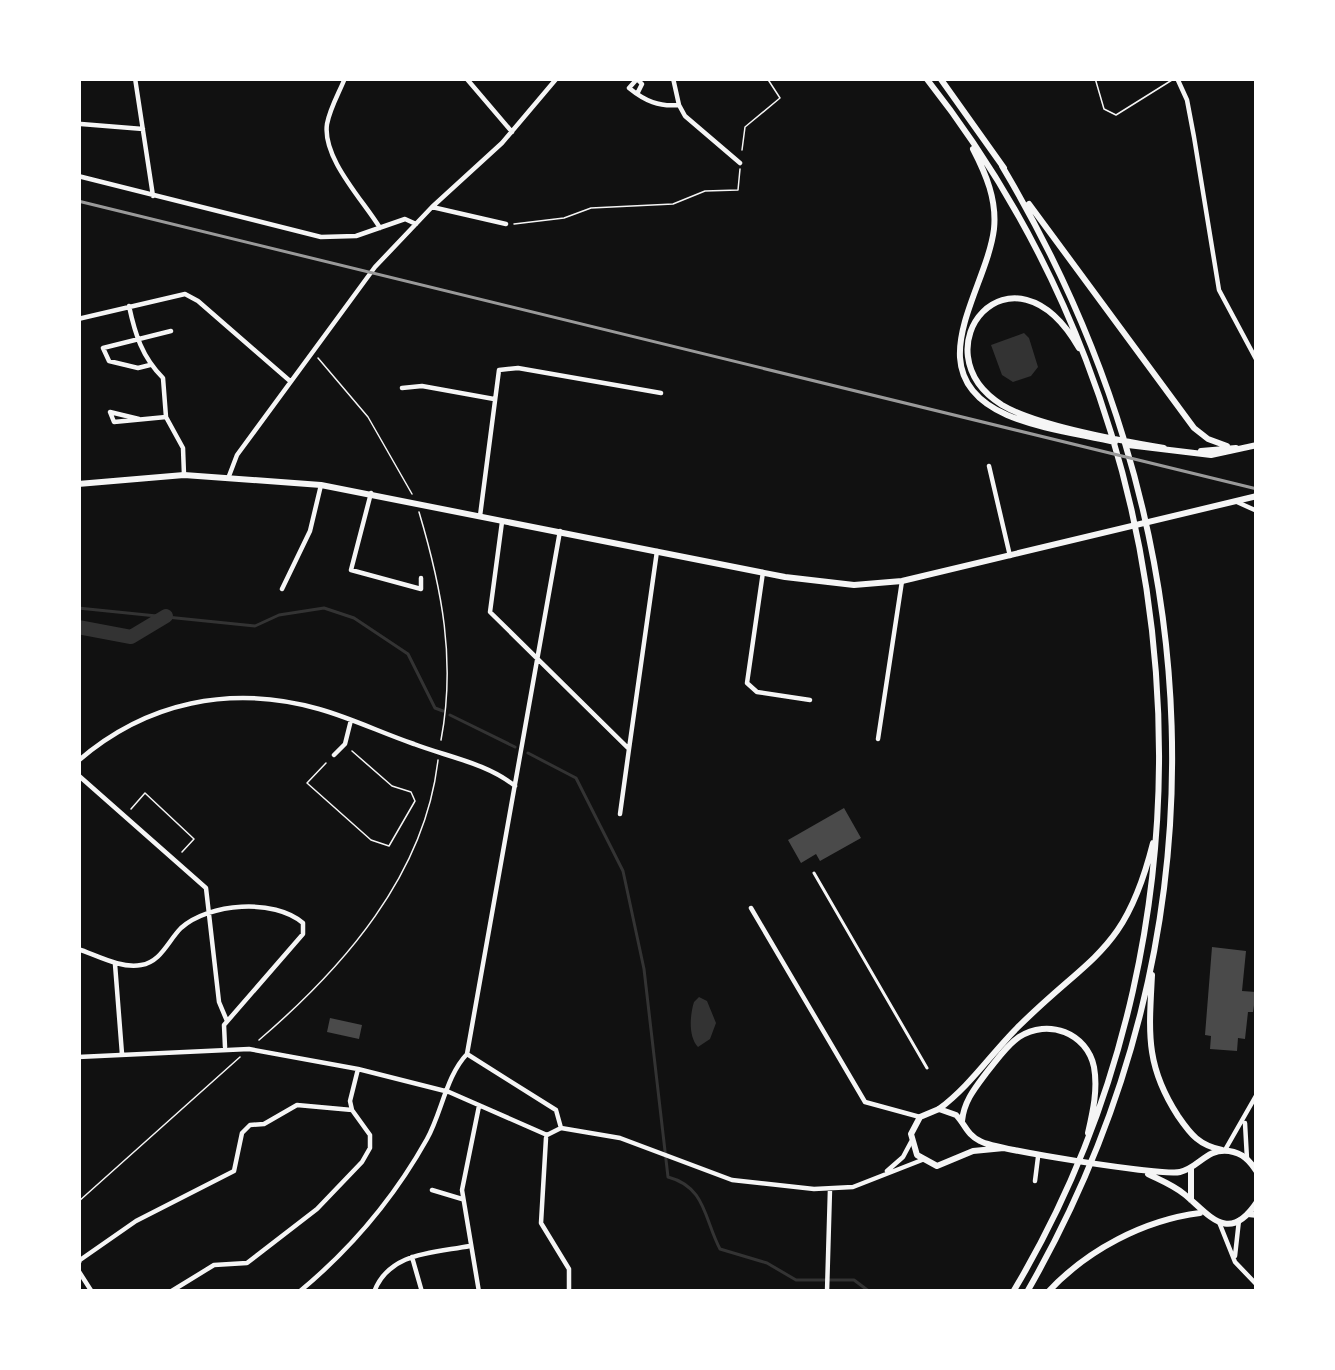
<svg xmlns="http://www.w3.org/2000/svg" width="1335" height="1370" font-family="Signika,sans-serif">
<rect width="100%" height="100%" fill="#111"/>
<path fill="#333" d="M1024,333L1029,338L1038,367L1031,376L1013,382L1002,375L991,345Z
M699,997L707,1001L716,1023L710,1039L698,1047C688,1036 690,1015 694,1002Z"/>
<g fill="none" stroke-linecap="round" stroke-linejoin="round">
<path stroke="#333" stroke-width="3" d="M78,608L255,626L279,615L324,608L354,618L408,654L435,708L443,711
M450,715L515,747
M528,753L576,778L623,871L644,969L668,1177C706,1187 704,1219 720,1249L767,1263L796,1280H854L870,1292"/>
<path stroke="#333" stroke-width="14" d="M78,627L131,637L166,616"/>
</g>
<path fill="#4a4a4a" d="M844,808L861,838L820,861L816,854L801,863L788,840Z
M1212,947L1246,951L1242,991L1256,992L1253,1012H1248L1245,1039L1238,1038L1237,1051L1210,1049L1211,1036L1205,1035Z
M330,1018L362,1025L359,1039L327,1032Z"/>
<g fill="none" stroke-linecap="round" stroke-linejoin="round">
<path stroke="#f5f5f5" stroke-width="1.5" d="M742,150L745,127L780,98L767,78
M514,224L564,218L591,208L673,204L705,191L738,190L740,169
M318,358L368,417L412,494
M419,512C442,589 456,661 441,740
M326,763L307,783L371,840L389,846L415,801L411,792L392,786L352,751
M131,809L145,793L194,839L182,852
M259,1040C343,968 425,875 438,760
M78,1202L240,1057"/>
<path stroke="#f5f5f5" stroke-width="1.5" d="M1095,78L1104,109L1116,115L1172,80"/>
<path stroke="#f5f5f5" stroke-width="3" d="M814,873L927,1068"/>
<path stroke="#f5f5f5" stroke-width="4.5" d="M135,78L153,196
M345,78C339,93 330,108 327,124C322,158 363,200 380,228
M466,78L512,132
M673,78L679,105
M1177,78L1187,100L1194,137L1219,290L1257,361
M637,94L642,84L637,79L629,88C645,101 659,107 679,105L685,116L740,163
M81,124L143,129
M78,176L321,237L356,236L405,219L416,224
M432,207L506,224
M129,306C135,334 142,357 163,378L166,417L183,448L184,475
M78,319L185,294L198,301L290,381
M150,365L138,368L109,361L103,348L171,331
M402,388L422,386L494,399
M139,419L110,412L114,422L166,417
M989,466L1010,556
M229,476L237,455L375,267L432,207L502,143L557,78
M371,493L351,570L421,589V578
M1237,502L1257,511
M480,516L499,370L518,368L661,393
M502,522L490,612L629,749L657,551
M763,572L747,683L757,692L810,700
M282,589L310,531L321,485
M878,739L902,581
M334,755L345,744L351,720
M78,761C146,702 231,684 319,709C351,718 382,733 414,744C448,757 486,763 515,786
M78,775L206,888L219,1002L227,1021
M620,814L629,749
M751,908L865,1102L920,1117
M78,949C96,955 121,969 141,965C161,962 168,941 181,928C209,903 274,898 303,923V934L224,1025L225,1047
M115,964L122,1054
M467,1054L556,1110L561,1128
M78,1057L249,1049L358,1069L449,1092L547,1135
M1245,1123L1247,1159
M547,1135L561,1128L620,1138L732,1180L814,1189L853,1187L922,1160
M546,1138L541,1223L569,1269V1292
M1225,1150L1257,1094
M887,1171L903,1157L911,1142
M1035,1181L1038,1157
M432,1190L462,1199
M412,1257L422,1292
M78,1265L80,1260L136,1221L234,1171L242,1133L250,1125L264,1124L297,1105L352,1110
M78,1270L92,1292
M170,1292L214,1265L247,1263L317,1209L362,1162L370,1148V1135L352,1110L350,1101L358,1069
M299,1292C351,1249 394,1198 427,1139C442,1112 446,1076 467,1054L560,531
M374,1292C389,1252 433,1253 470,1246
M479,1292L462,1190L479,1106
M827,1292L830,1189"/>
<path stroke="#f5f5f5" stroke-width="4.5" d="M1219,1222L1235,1262L1257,1285
M1235,1256L1239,1220"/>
<path stroke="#f5f5f5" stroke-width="6" d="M78,484L184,475L321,485L785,577L854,585L902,581L1257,496
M1004,1148L973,1151L937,1166L917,1155L911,1134L920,1117L939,1109L956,1115C965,1124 967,1135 980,1141C995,1150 1163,1176 1180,1172C1199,1168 1206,1148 1229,1151C1243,1153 1250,1161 1257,1172
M1148,1174C1160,1180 1173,1185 1184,1194C1208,1213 1228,1246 1257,1202
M1191,1200V1168"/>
<path stroke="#f5f5f5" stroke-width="6" d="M926,78C1197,421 1239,914 1013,1292
M940,78L1004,168
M973,149C986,174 997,200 994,229C986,293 914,374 1007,415C1040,429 1080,434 1115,442
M1002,166C1213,520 1235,930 1027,1292
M1029,204L1194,428L1208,439L1227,446
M1079,348C1012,231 915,350 1002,405C1037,426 1122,441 1164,448
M1128,445L1211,455L1257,445
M1201,451L1236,448
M1152,975C1149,1033 1145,1065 1178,1116C1191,1135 1199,1145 1222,1150
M939,1109C970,1086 990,1055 1017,1028C1091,954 1125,954 1153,843
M962,1121C964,1101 975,1088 987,1072C997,1060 1006,1046 1019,1037C1048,1018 1087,1033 1094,1067C1098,1089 1093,1111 1088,1133
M1248,1214L1257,1215
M1048,1292C1087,1250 1144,1220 1200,1213"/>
<path stroke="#9a9a9a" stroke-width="3" d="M78,201L1257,489"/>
</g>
<rect width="1335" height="1370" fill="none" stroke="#ffffff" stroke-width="162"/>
</svg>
